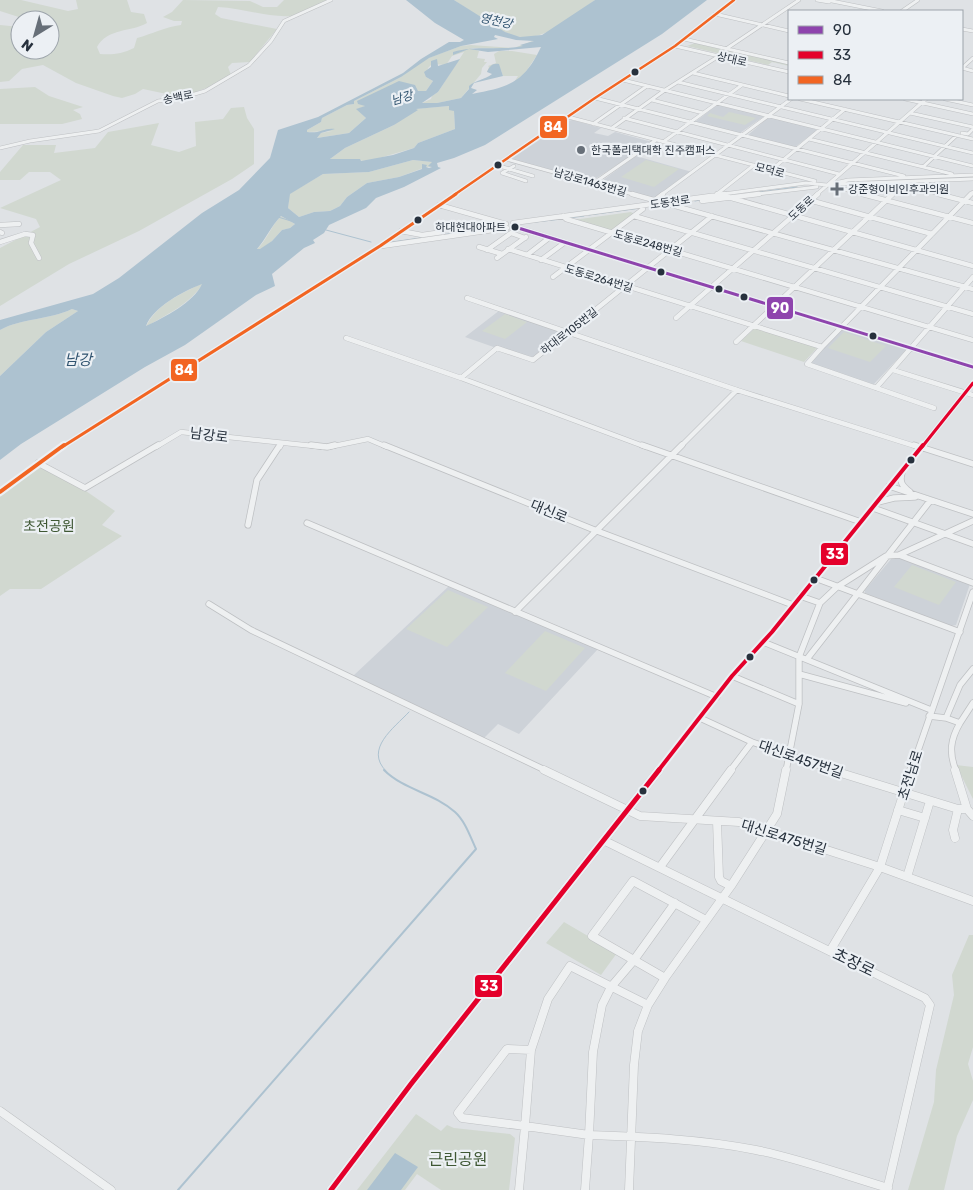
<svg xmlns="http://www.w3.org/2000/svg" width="973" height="1190" font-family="Rubik,'Noto Sans KR',sans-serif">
<rect width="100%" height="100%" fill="#dfe2e5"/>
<path fill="#cdd2d8" d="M717,105L762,115L763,117L740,133L695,122Z
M769,117L815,128L816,131L795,147L748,135Z
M572,120L601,128L594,133L608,136L615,132L652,142L592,181L511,159L568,121Z
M636,156L692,172L654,199L599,183Z
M500,310L561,331L563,334L531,360L465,337Z
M842,329L907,349L873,385L809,364Z
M892,558H901L970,584L956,625L951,626L865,593V590Z
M449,586L598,649L519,734L498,724L484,738L353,676Z"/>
<path fill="#d1d8d0" d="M0,0H21L68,11L78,9L76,0H127L131,12L144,14L147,23C132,32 107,28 97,47L100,54C112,55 122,54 134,48L137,38C152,34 165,27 181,25L182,21H174L163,17L172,12L183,0L250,1L263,7H277L284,0H328C318,5 304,15 292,16C268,18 243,8 218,7L215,14L221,18L277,29L250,62L232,63L228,67L231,75L212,86L181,97L143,89L135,94L122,98L113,96L76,83L43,65L22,69L9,81L0,82V25L20,27V50H50V20H28L0,11Z
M454,0H595C571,17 541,47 509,34C490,27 471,11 454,0Z
M535,40L525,46L512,49L470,48L479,51L477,58L485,59L484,62H487L482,68L481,74L461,98L437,103H422L431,99L432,96L438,92L464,52L452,56L446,65L432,64L428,68L426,77L433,81L426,91H418L360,104L366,106L357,109L366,118L349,133L317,138L321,133L332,131L307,132V130L321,122L322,118L347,105L354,104V101L401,77L423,60L461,46L471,45L514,48Z
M695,43L789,64V66L772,62L768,65L687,46Z
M499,51H512L537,55L523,76L513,84L518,76H503L501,70L487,72L489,67L488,66L496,63L494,54Z
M35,87L49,96L83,107L73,110L80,114L82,119L62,124H0V89Z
M450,106L454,111L455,129L418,143L414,148L369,161L330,159L345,148L394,125L414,109Z
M244,107L247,118L254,129V164L232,179L139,231L69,264L0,306V248L40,227L36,219L0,208L61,180L50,172H29L20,180H0V172L23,145H56L54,153L95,148L108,132L159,123L151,145L179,152L196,146L195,122L223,119L231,108Z
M729,112L756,118L745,125L707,116L710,113L723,117Z
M413,160L432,162V167H426L399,177L367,183L347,197L340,206L330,211L314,212L299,217L288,208L289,194L323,174L369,172Z
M646,160L679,169L654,187L621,177Z
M631,212L634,214L614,230L606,229L573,220Z
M281,216L295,224L290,228L282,230L272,241L260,250L257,249C267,240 271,226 281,216Z
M203,283C191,304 165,315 146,327C155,305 182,293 203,283Z
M72,309L78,311L46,332L0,376V330C22,318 49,320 72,309Z
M505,314L527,322L505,339L482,331Z
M755,328L815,347L817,348L804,362L741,341Z
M844,332L886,346L870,362L828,348Z
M40,466L83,489L115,511L102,525L122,536L41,589H10L0,596V497Z
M912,565L956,582L939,605L894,587Z
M448,590L488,607L447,647L406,629Z
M545,631L585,648L546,691L505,673Z
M956,765L973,767V799Z
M564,922L617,953L601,975L546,943Z
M969,935H973V1047L968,1064L973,1081V1100L957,1136L944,1190H908L934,1102L936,1070L954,995L952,975Z
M416,1114L441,1131L447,1125L454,1128L510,1134L515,1138L509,1190H441L417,1174L405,1190H357Z"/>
<path fill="#adc2d0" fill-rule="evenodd" d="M406,0H454L505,32L520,37L542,35L595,0H707L662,34L485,145L454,158L437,163L438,167L441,168L404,187L376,198L366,208L329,225L324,233L313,240L315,243L304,248L272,274L275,286L256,295L185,345L145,367L21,444L0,460V376L46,332L78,311L72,309C49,320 22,318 0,330V320L93,294L119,278L202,213L239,190L270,158L278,130L318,117L403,73L421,59L449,42H460L464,40L435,23ZM495,35L516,40L534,41L520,45L523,46C500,51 476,45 453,52V55L469,49L488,52L541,47C524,83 509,87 472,94L477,90L471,88L474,83L503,76L499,64C492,63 490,66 487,72L492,74C485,80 475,80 469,86V89L461,98L437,103H422L438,92L460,59L438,66L437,59L431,61V67L424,72L426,77L433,81L426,91H418L415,85L399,81L357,101L358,104L365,106L356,109L366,118L349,133L317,138L321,133L335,129C325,127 320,134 307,132V130L321,122L322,118L347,105L354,104V101L401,77L429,58L461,46L498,39L494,37ZM449,106V110L454,111L455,129L418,143L414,148L393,155L361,161L360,159H330L345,148L394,125L418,110L416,109ZM413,160L432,162L428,166L432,167L429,168L426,167L427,165L422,164V169L399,177L367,183L347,197L340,206L330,211L314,212L299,217L288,208L290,194L323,174L369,172ZM281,216L295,224L290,228L282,230L272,241L260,249H257C266,239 271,226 281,216ZM202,284C193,303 165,317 146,326C153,307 184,291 202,284Z
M395,1153L418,1167L401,1190H367Z"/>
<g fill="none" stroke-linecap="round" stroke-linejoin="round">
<path stroke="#adc2d0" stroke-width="1" d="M886,181L973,177
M760,192L797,187
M695,201L700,200
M589,215L641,208
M278,217L291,221
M568,218L584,216
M535,222L562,219
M326,230L371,242
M430,236L457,233
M392,242L420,238
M386,771C364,749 394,728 409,712"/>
<path stroke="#adc2d0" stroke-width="2" d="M178,1190L476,849C470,836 465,821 455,812C434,793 404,790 384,770"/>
<g stroke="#bec0c3" stroke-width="4">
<path id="minor-far3" d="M817,0L829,2
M827,0L882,11
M902,11L918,0
M715,14L789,31
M962,29L973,31
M684,39L789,63
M675,46L789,72
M726,49L799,0
M962,68L973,58
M962,68L973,71
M693,73L789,96
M623,80L973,166
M678,82L973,153
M595,98L904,176
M800,99L973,139
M905,99L973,114
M945,99L973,105
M652,100L703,113
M910,113L973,127
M568,117L815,181
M624,118L839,174
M593,124L647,86
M612,128L665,90L719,56
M962,133L968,134L973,129
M809,139L952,174
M663,142L742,85
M0,148L30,141L99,131L158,101L181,98L205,91L249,65L271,41L284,21L331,0
M506,159L636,195
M496,165L533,176
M514,166L502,173L526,181
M923,167L957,135
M771,170L845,109
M594,183L656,140
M901,183L943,195
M839,184L973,179
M828,185L867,195
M454,195L595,98L675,46L734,0
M661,195L791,99
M716,195L806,183L827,185L848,180L973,175
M720,195L717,194L754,165
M749,195L817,187
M816,195L926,99
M892,195L903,185
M970,195L973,192"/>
</g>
<g stroke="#bec0c3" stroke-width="5.5">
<path id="minor-far2" d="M632,194L973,289
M717,194L973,266
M862,194L973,223
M938,194L973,203
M655,200L663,194
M809,200L932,234
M702,201L759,194
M439,205L506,224
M563,216L566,219L973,340
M634,216L973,314
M513,223L725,194
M0,225L19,224
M515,227L973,367
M401,231L422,235L443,232
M0,232L2,233
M0,242L25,234L33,235L31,243L39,258
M382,246L507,228
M479,247L502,254
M508,249L822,347L971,194
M487,250L511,233L525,238
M527,255L549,238
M497,258L526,237
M541,260L564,243
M553,277L643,209
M467,298L737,390L918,447
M676,318L818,194
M346,338L461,378L646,447
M736,342L893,194
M822,347L807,364L934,408
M893,370L973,395
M461,378L497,348L533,360L712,216
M876,388L973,277
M62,447L380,246L456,194
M156,447L181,432L323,447
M280,447L282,443
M329,447L368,439L387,447
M680,447L737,390
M922,447L973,383"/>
</g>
<g stroke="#bec0c3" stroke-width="7">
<path id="minor-far1" d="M311,445L327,447L335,445
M384,445L597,531L793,605
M642,445L861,522
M914,445L973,464
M38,463L85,488L158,445
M902,473C899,483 903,486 910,492
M889,486L973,514
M0,492L64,445
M878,502L894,498L915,497
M873,508L973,544
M307,523L717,697
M248,525L257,480L280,445
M899,555L973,583
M815,578L960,632
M800,596L820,603
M209,604L251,630L547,771
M515,612L682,445
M763,642L931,710
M807,659L930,501
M799,674L906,703
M732,676L799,704
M929,716L946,718L960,685L973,669
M700,718L752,742L835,771
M946,718L960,723C950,740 949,753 956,771
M960,723L973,703
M658,771L732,676L772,632L923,445
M730,771L752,742
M786,771L799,704V657L820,603L837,587L886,556L899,555L973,521
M911,771L973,592"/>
</g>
<g stroke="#bec0c3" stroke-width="9">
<path id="minor" d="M544,770L640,816L739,822L880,867L973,901
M831,770L958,809H967L973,816
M955,770L967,809
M898,810L925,818
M717,821L719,877L721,881L731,886
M955,838L953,830L958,809
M605,841L925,998L930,1005L887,1190
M660,867L731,770
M907,877L930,801
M830,951L880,867L911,770
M665,978L592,936L633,881L706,920
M507,1049L531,1050L525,1126L462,1118L458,1113Z
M531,1050L548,999L570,966L648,1005
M0,1111L111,1190
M331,1190L411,1084L659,770
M519,1190L525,1126L589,1135L593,1052L602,1005L611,987L634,960L675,903
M585,1190L589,1135C645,1137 701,1139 756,1150C801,1159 844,1175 888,1188
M629,1190L634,1065L638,1031L648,1005L665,978L731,886L777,814L786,770"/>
</g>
<use href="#minor-far3" stroke="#eef0f1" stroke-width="3"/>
<use href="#minor-far2" stroke="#eef0f1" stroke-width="4.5"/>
<use href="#minor-far1" stroke="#eef0f1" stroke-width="5.5"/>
<use href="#minor" stroke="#eef0f1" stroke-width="8"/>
<g stroke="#ecf0f4" stroke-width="6">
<path id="bus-1" d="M515,227L973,367"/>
</g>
<g stroke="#ecf0f4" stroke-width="6">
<path id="bus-2-far2" d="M922,447L973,383"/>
</g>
<g stroke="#ecf0f4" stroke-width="8">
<path id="bus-2-far1" d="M658,771L732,676L772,632L923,445"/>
</g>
<g stroke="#ecf0f4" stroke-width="9">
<path id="bus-2" d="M331,1190L411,1084L659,770"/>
</g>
<g stroke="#ecf0f4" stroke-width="5">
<path id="bus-3-far2" d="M454,195L595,98L675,46L734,0"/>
</g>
<g stroke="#ecf0f4" stroke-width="6">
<path id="bus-3-far1" d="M62,447L380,246L456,194"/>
</g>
<g stroke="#ecf0f4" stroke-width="8">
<path id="bus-3" d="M0,492L64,445"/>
</g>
<use href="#bus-1" stroke="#8e44ad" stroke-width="3"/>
<use href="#bus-2-far2" stroke="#e4002b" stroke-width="3"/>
<use href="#bus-2-far1" stroke="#e4002b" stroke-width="4"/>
<use href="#bus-2" stroke="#e4002b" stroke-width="5"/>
<use href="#bus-3-far2" stroke="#f26522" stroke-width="2.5"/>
<use href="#bus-3-far1" stroke="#f26522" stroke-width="3"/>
<use href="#bus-3" stroke="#f26522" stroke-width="4"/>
</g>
<g fill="#27313d" stroke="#ecf0f4" stroke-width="2">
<circle cx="635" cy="72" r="4.5"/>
<circle cx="498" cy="165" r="4.5"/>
<circle cx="418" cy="220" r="4.5"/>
<circle cx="515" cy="227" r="4.5"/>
<circle cx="661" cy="272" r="4.5"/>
<circle cx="719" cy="289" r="4.5"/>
<circle cx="744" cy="297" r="4.5"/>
<circle cx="873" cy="336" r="4.5"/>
<circle cx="911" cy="460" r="4.5"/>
<circle cx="814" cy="580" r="4.5"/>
<circle cx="750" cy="657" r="4.5"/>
<circle cx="643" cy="791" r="4.5"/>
</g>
<g fill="#676f78" stroke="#ecf0f4" stroke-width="2">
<circle cx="581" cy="150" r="5"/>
<path d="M834.5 181.5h5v5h5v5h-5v5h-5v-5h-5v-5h5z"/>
</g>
<g text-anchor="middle" stroke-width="4.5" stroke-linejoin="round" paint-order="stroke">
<g font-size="11" fill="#27313d" stroke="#ecf0f4">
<text transform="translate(732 59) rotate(13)" y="4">상대로</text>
<text transform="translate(178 97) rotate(-11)" y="4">송백로</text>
<text transform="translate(770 170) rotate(15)" y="4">모덕로</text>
<text transform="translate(590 182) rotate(16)" y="4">남강로1463번길</text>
<text transform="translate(670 202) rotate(-8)" y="4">도동천로</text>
<text transform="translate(801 208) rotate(-42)" y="4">도동로</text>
<text transform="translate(648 243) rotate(16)" y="4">도동로248번길</text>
<text transform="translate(599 278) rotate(17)" y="4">도동로264번길</text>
<text transform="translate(569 331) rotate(-38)" y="4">하대로105번길</text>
</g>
<g font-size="11" fill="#27313d" stroke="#ecf0f4" text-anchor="start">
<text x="591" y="154">한국폴리택대학 진주캠퍼스</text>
<text x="848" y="193">강준형이비인후과의원</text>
</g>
<g font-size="11" fill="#27313d" stroke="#ecf0f4" text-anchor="end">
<text x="506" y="231">하대현대아파트</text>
</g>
<g font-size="12" font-style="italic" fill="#315470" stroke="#ecf0f4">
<text transform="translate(496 21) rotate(12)" y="4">영천강</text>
<text transform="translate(402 98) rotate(-16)" y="4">남강</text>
</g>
<g font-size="14" fill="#27313d" stroke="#ecf0f4">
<text transform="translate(209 435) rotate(7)" y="5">남강로</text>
<text transform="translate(549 511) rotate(22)" y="5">대신로</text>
<text transform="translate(801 759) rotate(19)" y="5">대신로457번길</text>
<text transform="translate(910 775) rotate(-72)" y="5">초전남로</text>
<text transform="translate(784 837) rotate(17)" y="5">대신로475번길</text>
</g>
<g font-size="14" fill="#3f5834" stroke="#ecf0f4">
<text x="49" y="531">초전공원</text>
</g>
<g font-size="15" font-style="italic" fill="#315470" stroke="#ecf0f4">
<text x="78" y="365">남강</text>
</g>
<g font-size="16" fill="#27313d" stroke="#ecf0f4">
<text transform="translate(854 962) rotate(26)" y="6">초장로</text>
</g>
<g font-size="16" fill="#3f5834" stroke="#ecf0f4">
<text x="458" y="1165">근린공원</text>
</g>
</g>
<g stroke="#ecf0f4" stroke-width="2">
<rect x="539" y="115" width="29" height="24" rx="5" fill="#f26522"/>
<rect x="766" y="296" width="28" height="24" rx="5" fill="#8e44ad"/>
<rect x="170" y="358" width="28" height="24" rx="5" fill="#f26522"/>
<rect x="820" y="542" width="29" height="24" rx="5" fill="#e4002b"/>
<rect x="474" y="974" width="29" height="24" rx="5" fill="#e4002b"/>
</g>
<g font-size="14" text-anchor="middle" font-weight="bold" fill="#fff">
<text x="553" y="132">84</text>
<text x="780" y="313">90</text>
<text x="184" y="375">84</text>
<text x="835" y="559">33</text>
<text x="489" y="991">33</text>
</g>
<rect x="788" y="10" width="175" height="90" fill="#ecf0f4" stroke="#9da4ab"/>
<rect x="798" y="26" width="25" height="8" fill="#8e44ad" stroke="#9da4ab"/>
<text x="833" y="35" font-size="15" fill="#27313d">90</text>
<rect x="798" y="51" width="25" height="8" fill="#e4002b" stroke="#9da4ab"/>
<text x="833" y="60" font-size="15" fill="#27313d">33</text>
<rect x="798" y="76" width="25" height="8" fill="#f26522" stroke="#9da4ab"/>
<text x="833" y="85" font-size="15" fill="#27313d">84</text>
<g transform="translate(35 35) rotate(217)"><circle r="24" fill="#ecf0f4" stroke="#9da4ab"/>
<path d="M0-4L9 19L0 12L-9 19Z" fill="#676f78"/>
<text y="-8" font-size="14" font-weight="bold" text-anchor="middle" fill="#27313d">N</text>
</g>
</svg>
